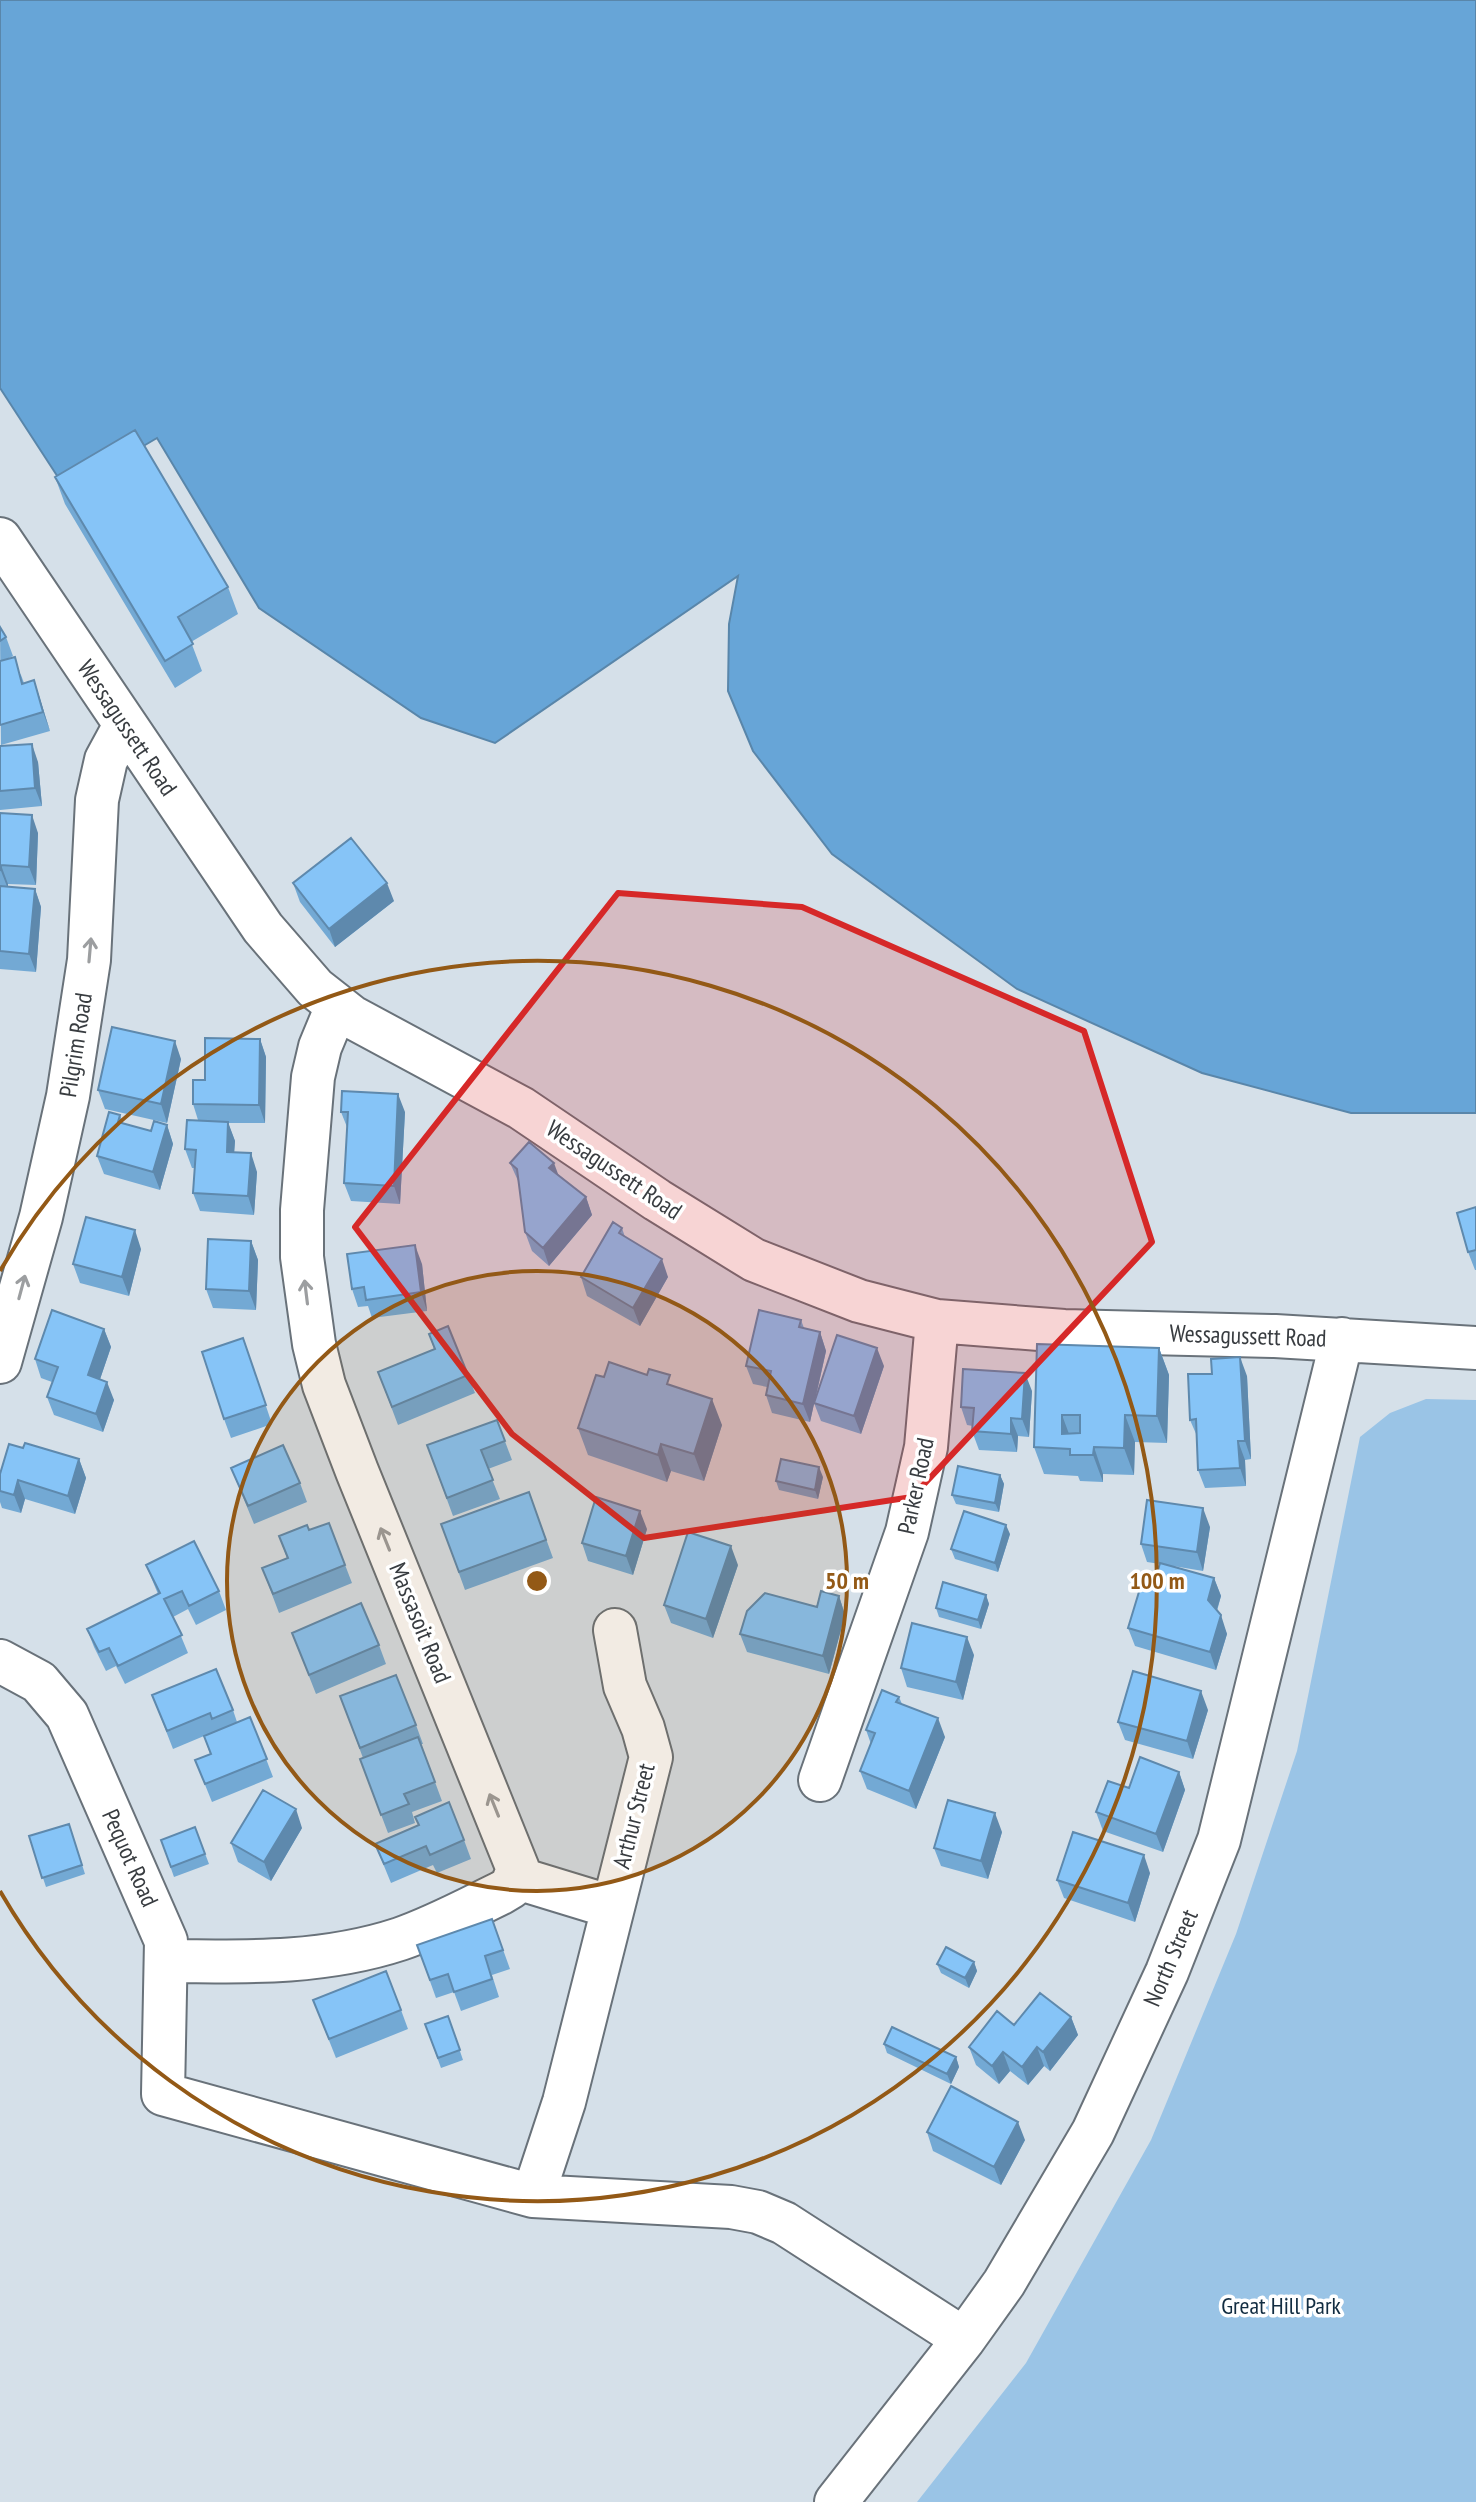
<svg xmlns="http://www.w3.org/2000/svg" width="1476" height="2502" font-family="'PT Sans Narrow',sans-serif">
<rect width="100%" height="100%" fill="#d5e0e9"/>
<path fill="#9ac4e6" d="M1426,1399L1476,1400V2502H917L1026,2363L1151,2140L1236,1934L1297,1751L1360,1437L1390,1413Z"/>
<path fill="#67a5d7" stroke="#5986aa" stroke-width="2" d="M0,0H1476V1113H1351L1202,1073L1017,989L832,854L753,751L728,691L729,624L738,576L495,743L421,718L259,608L157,438L67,491L0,388Z"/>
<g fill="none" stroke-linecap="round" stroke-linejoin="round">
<g stroke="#69727a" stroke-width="46">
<path id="minor" d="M0,539L263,928L315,988L352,1017L521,1108L657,1200L754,1260L859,1301L937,1321L1064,1331L1275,1336L1476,1348
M0,1362L41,1217L68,1096L89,960L97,800L106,760L125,725
M0,1661L39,1682L67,1715L166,1941L163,2094L533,2196L731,2207L758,2212L784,2223L964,2339
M820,1780L907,1532L926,1447L937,1321
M517,1878L612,1907
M168,1961C247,1962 324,1964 400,1939C435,1927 468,1909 501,1893L511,1887L518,1869L357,1471L324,1385L314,1344L302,1257V1210L313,1077L320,1047L337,1006
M533,2196L564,2102L651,1757L643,1728L625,1686L615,1630
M836,2502L964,2339L1004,2283L1093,2132L1167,1972L1219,1840L1342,1339"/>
</g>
<use href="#minor" stroke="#fff" stroke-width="42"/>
</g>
<path fill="#73a9d4" d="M55,477L228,587L238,614L191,642L202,671L175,688L65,504Z
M0,627L6,637L13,656L7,659L21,675L24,683L34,680L50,731L1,745Z
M0,746L38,762L42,806L0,810Z
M0,813L38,833L36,885L8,884V887L35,889L41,907L36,972L0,969Z
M293,883L394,901L335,947L300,902Z
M260,1039L266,1057L265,1123H228L235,1141L234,1152L257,1172L254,1215L200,1211L193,1193L195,1168H192L185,1149L198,1120L193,1104L205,1080Z
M181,1059L167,1123L105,1109L98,1090Z
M341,1112H405L400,1204L351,1201L344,1183L347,1127Z
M120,1115L123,1123L151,1131L167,1125L173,1144L160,1190L104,1174L97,1156Z
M510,1163L559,1175L586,1197L592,1215L549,1266L532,1251L525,1232L519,1183Z
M1476,1207V1270H1475L1468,1252Z
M622,1228L625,1237L668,1277L640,1326L587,1296L581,1277Z
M251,1241L258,1260L256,1310L213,1308L206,1289Z
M141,1249L129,1296L80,1283L73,1264Z
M422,1264L427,1311L372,1318L368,1306L358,1307L352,1289Z
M801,1320L804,1328L820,1332L826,1351L815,1401L884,1366L861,1434L821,1421L814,1403L810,1422L772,1413L766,1395L767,1387L753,1384L746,1366Z
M104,1329L111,1347L100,1379L114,1400L103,1432L54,1415L47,1397L52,1382L41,1378L35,1359Z
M429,1334L468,1375L475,1393L398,1425L378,1372L434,1349Z
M243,1338L272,1424L231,1438L224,1419Z
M1037,1344L1159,1348L1169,1375L1167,1443L1135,1442L1134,1475L1103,1474V1482L1080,1481L1078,1476L1044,1474L1034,1447Z
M1247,1376L1251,1459L1245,1460L1246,1486L1205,1488L1198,1470L1197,1436L1190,1420Z
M604,1377L673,1386L722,1425L704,1481L671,1471L667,1482L588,1455L578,1428Z
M1032,1391L1029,1437L1018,1436L1017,1452L979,1450L972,1431L973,1426L967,1425L961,1407Z
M497,1420L512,1460L488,1469L500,1499L453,1516L427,1445Z
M23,1448L79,1459L86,1478L75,1514L25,1499L21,1513L2,1508L0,1502V1474Z
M231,1468L300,1483L307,1502L254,1524Z
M1000,1475L1004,1484L999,1512L956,1504L952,1495Z
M823,1477L818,1499L779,1490L776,1481Z
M529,1492L553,1558L465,1590L441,1524Z
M329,1523L352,1583L279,1613L262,1568L287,1558L279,1536L309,1530Z
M1210,1527L1203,1571L1173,1566L1214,1578L1221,1596L1217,1611L1227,1634L1216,1670L1135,1646L1128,1628L1154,1585L1160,1564L1147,1562L1141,1544Z
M647,1529L633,1575L588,1561L582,1543Z
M1010,1534L998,1572L955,1559L951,1549Z
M146,1565L219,1591L226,1610L196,1625L188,1609L173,1617L188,1653L125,1684L116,1666L106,1671L94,1647L87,1629L158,1594Z
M738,1565L713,1638L671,1623L664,1605Z
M986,1595L989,1604L981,1629L939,1617L936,1608Z
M839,1596L845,1615L829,1674L747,1652L740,1634L817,1607Z
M292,1633L379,1645L386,1664L316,1694Z
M974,1655L963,1700L907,1687L901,1668Z
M152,1695L233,1710L237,1722L250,1717L273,1777L212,1802L195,1760L210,1754L204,1736L173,1749Z
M340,1696L416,1725L423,1744H421L442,1801L412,1812L415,1823L388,1833L360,1759L363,1758Z
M899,1697L902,1704L945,1737L916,1809L867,1789L860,1771L871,1744L866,1730Z
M1208,1710L1193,1759L1125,1740L1118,1722Z
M1179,1772L1185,1790L1163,1852L1103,1831L1096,1812L1129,1788Z
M69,1824L85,1874L46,1887L29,1836Z
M195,1827L209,1864L174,1877L161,1840Z
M302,1828L271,1881L238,1862L231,1843Z
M1002,1832L988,1879L941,1866L934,1848Z
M464,1840L471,1859L437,1873L433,1865L391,1883L375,1844Z
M1150,1873L1135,1922L1064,1898L1057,1880Z
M492,1919L510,1969L492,1975L499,1997L461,2011L454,1992L436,1998L417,1945Z
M974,1962L977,1971L969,1988L941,1973L937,1964Z
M313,2000L401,2010L408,2029L336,2058Z
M448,2016L463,2060L441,2068L425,2024Z
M1071,2017L1078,2035L1050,2071L1044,2066L1028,2085L1010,2071L999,2084L976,2065L969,2047L1014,2025Z
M884,2044L956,2057L959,2067L951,2084L887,2053Z
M927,2132L1025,2140L1001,2185L933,2151Z"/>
<path fill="#5e89ad" d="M34,680L40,699L50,731L43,712Z
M32,744L38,762L42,806L35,788Z
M32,815L38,833L36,885L29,867Z
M1,865L8,884V889L1,871Z
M387,883L394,901L335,947L329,929Z
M35,889L41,907L36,972L29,954Z
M260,1039L266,1057L265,1123L259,1105Z
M175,1041L181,1059L167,1123L161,1104Z
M398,1094L405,1112L400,1204L394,1186Z
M228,1122L235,1141L233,1170L227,1152Z
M167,1125L173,1144L160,1190L153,1172Z
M251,1153L257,1172L254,1215L248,1196Z
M554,1163L561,1182L549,1168Z
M586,1197L592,1215L549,1266L543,1248Z
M135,1230L141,1249L129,1296L122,1277Z
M251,1241L258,1260L256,1310L249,1291Z
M415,1245L422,1264L427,1311L421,1292Z
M662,1259L668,1277L640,1326L633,1308Z
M104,1329L111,1347L95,1394L88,1375Z
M820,1332L826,1351L810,1422L803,1404Z
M877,1348L884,1366L861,1434L854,1416Z
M1159,1348L1169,1375L1167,1443L1157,1416Z
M1240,1357L1247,1376L1251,1459L1245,1441Z
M1025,1373L1032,1391L1029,1437L1022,1419Z
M107,1382L114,1400L103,1432L96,1414Z
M712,1399L722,1425L704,1481L694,1454Z
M1062,1415L1072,1442L1062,1434Z
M1125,1415L1135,1442L1134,1475L1124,1448Z
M1011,1418L1018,1436L1017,1452L1011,1434Z
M1238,1441L1245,1460L1246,1486L1240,1468Z
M661,1444L671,1471L667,1482L658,1455Z
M1094,1447L1103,1474V1482L1093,1455Z
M79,1459L86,1478L75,1514L68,1496Z
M819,1467L823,1477L818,1499L815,1490Z
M1000,1475L1004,1484L999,1512L995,1503Z
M18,1480L25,1499L21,1513L14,1495Z
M1203,1508L1210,1527L1203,1571L1197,1552Z
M640,1511L647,1529L633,1575L626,1556Z
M1006,1525L1010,1534L998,1572L995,1563Z
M731,1546L738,1565L713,1638L706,1619Z
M1214,1578L1221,1596L1214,1619L1208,1600Z
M986,1595L989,1604L981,1629L978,1620Z
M839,1596L845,1615L829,1674L823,1656Z
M1221,1615L1227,1634L1216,1670L1210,1652Z
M967,1637L974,1655L963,1700L956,1682Z
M1201,1691L1208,1710L1193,1759L1187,1741Z
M938,1718L945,1737L916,1809L909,1791Z
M1179,1772L1185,1790L1163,1852L1156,1834Z
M296,1809L302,1828L271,1881L264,1862Z
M995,1813L1002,1832L988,1879L981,1861Z
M1144,1855L1150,1873L1135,1922L1128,1903Z
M974,1962L977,1971L969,1988L965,1978Z
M1071,2017L1078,2035L1050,2071L1043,2052Z
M1037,2047L1044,2066L1028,2085L1022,2067Z
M1003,2052L1010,2071L999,2084L992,2066Z
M956,2057L959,2067L951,2084L947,2074Z
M1018,2122L1025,2140L1001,2185L994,2167Z"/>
<path fill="#86c4f7" stroke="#5e89ad" stroke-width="2" fill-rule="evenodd" d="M135,430L228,587L178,617L193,644L165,661L55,477Z
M0,627L6,637L0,641Z
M15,657L22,684L34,680L43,712L0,725V661Z
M32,744L35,788L0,791V746Z
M0,813L32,815L29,867L1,865L0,871Z
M351,838L387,883L329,929L293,883Z
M0,886L35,889L29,954L0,951Z
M112,1027L175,1041L161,1104L98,1090Z
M205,1038L260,1039L259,1105L193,1104V1080H205Z
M342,1091L398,1094L394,1186L344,1183L348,1112H341Z
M109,1112L120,1115L118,1122L151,1131L154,1121L167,1125L153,1172L97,1156Z
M187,1120L228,1122L227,1152L251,1153L248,1196L193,1193L196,1150L185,1149Z
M529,1142L554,1163L549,1168L586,1197L543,1248L525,1232L517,1169L510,1163Z
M1476,1207V1250L1468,1252L1457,1213Z
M86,1217L135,1230L122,1277L73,1264Z
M613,1222L622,1228L619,1233L662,1259L633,1308L581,1277Z
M208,1239L251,1241L249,1291L206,1289Z
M415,1245L421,1292L366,1300L364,1287L352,1289L347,1254Z
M52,1310L104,1329L88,1375L107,1382L96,1414L47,1397L58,1367L35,1359Z
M759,1310L801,1320L799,1327L820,1332L803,1404L766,1395L771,1371L746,1366Z
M448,1326L468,1375L392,1407L378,1372L435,1349L429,1334Z
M837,1335L877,1348L854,1416L814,1403Z
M243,1338L266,1405L224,1419L202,1352Z
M1037,1344L1159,1348L1157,1416L1125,1415L1124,1448L1094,1447L1093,1455H1070V1449L1034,1447ZM1062,1415H1080V1433L1062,1434Z
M1240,1357L1245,1441H1238L1240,1468L1198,1470L1196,1419L1190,1420L1188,1374H1212L1211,1359Z
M609,1362L647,1375L649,1369L670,1375L667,1384L712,1399L694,1454L661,1444L658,1455L578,1428L596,1375L604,1377Z
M963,1369L1025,1373L1022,1419L1011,1418V1434L972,1431L974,1408L961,1407Z
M497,1420L505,1441L481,1450L493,1480L447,1498L427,1445Z
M25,1443L79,1459L68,1496L18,1480L14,1495L0,1491V1474L9,1444L23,1448Z
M283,1445L300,1483L248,1506L231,1468Z
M781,1459L819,1467L815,1490L776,1481Z
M958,1466L1000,1475L995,1503L952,1495Z
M529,1492L546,1540L459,1572L441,1524Z
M596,1497L640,1511L626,1556L582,1543Z
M1147,1500L1203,1508L1197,1552L1141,1544Z
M964,1511L1006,1525L995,1563L951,1549Z
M329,1523L345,1565L273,1594L262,1568L288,1558L279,1536L307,1525L309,1530Z
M688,1532L731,1546L706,1619L664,1605Z
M194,1541L219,1591L189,1606L182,1591L164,1599L182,1635L118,1666L109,1648L99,1652L87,1629L160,1593L146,1565Z
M1160,1563L1214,1578L1208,1600L1221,1615L1210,1652L1128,1628L1142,1582L1154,1585Z
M943,1582L986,1595L978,1620L936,1608Z
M821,1591L839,1596L823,1656L740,1634L747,1611L765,1593L817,1607Z
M361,1603L379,1645L309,1675L292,1633Z
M912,1623L967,1637L956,1682L901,1668Z
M216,1669L233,1710L212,1719L210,1713L167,1731L152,1695Z
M1133,1671L1201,1691L1187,1741L1118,1722Z
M396,1675L416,1725L360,1748L340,1696Z
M882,1690L899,1697L896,1702L938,1718L909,1791L860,1771L875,1733L866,1730Z
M250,1717L267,1759L205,1784L195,1760L211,1754L204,1736Z
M418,1737L435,1782L404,1794L409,1804L381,1815L360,1759Z
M1140,1757L1179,1772L1156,1834L1096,1812L1108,1781L1129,1788Z
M263,1790L296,1809L264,1862L231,1843Z
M948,1800L995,1813L981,1861L934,1848Z
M449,1802L464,1840L430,1855L426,1846L384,1864L375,1844L419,1825L415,1817Z
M69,1824L82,1865L42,1878L29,1836Z
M195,1827L205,1854L171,1867L161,1840Z
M1073,1832L1144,1855L1128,1903L1057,1880Z
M492,1919L503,1950L485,1956L492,1979L454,1992L448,1974L430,1980L417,1945Z
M946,1947L974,1962L965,1978L937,1964Z
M386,1971L401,2010L329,2039L313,2000Z
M1040,1993L1071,2017L1043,2052L1037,2047L1022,2067L1003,2052L992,2066L969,2047L997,2011L1014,2025Z
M448,2016L460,2050L438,2058L425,2024Z
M892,2027L956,2057L947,2074L884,2044Z
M951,2086L1018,2122L994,2167L927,2132Z"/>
<defs><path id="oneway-shaft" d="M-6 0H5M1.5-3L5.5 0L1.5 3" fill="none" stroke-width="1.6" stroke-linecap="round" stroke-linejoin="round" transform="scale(2)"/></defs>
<g stroke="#9c9ea0">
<use href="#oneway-shaft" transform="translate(90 950) rotate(-85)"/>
<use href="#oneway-shaft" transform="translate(22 1287) rotate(-75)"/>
<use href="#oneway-shaft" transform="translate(306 1292) rotate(-97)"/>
<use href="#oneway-shaft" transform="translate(385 1539) rotate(-112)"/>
<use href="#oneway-shaft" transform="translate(494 1805) rotate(-112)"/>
</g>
<path fill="#d62828" fill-opacity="0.2" stroke="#d62828" stroke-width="6" stroke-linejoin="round" d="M618,893L802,907L1084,1031L1152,1242L912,1497L644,1538L512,1434L355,1227Z"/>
<circle cx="537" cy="1581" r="310" fill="#935916" fill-opacity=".12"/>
<g fill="none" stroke="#935916" stroke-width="4">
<circle cx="537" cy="1581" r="310"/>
<path d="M0 1271A620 620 0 1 1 0 1891"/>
</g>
<g text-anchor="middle" stroke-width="7" stroke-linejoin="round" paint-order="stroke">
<g font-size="24" fill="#383c40" stroke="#fff">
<text transform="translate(127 728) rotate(56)" y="8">Wessagussett Road</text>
<text transform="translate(76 1045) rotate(-81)" y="8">Pilgrim Road</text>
<text transform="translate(614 1170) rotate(34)" y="8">Wessagussett Road</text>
<text transform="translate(1248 1336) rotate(2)" y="8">Wessagussett Road</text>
<text transform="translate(916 1486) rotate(-78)" y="8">Parker Road</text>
<text transform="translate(420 1623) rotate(68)" y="8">Massasoit Road</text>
<text transform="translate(634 1816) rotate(-76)" y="8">Arthur Street</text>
<text transform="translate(130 1858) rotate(66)" y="8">Pequot Road</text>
<text transform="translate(1171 1958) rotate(-67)" y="8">North Street</text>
</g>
<g font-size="24" fill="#112c41" stroke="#fff">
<text x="1281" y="2314">Great Hill Park</text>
</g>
</g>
<circle cx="537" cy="1581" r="12" fill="#935916" stroke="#fff" stroke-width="4"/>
<g font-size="24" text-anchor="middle" font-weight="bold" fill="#935916" stroke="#fff" stroke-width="7" stroke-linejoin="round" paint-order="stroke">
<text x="847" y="1589">50 m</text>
<text x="1157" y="1589">100 m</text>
</g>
</svg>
